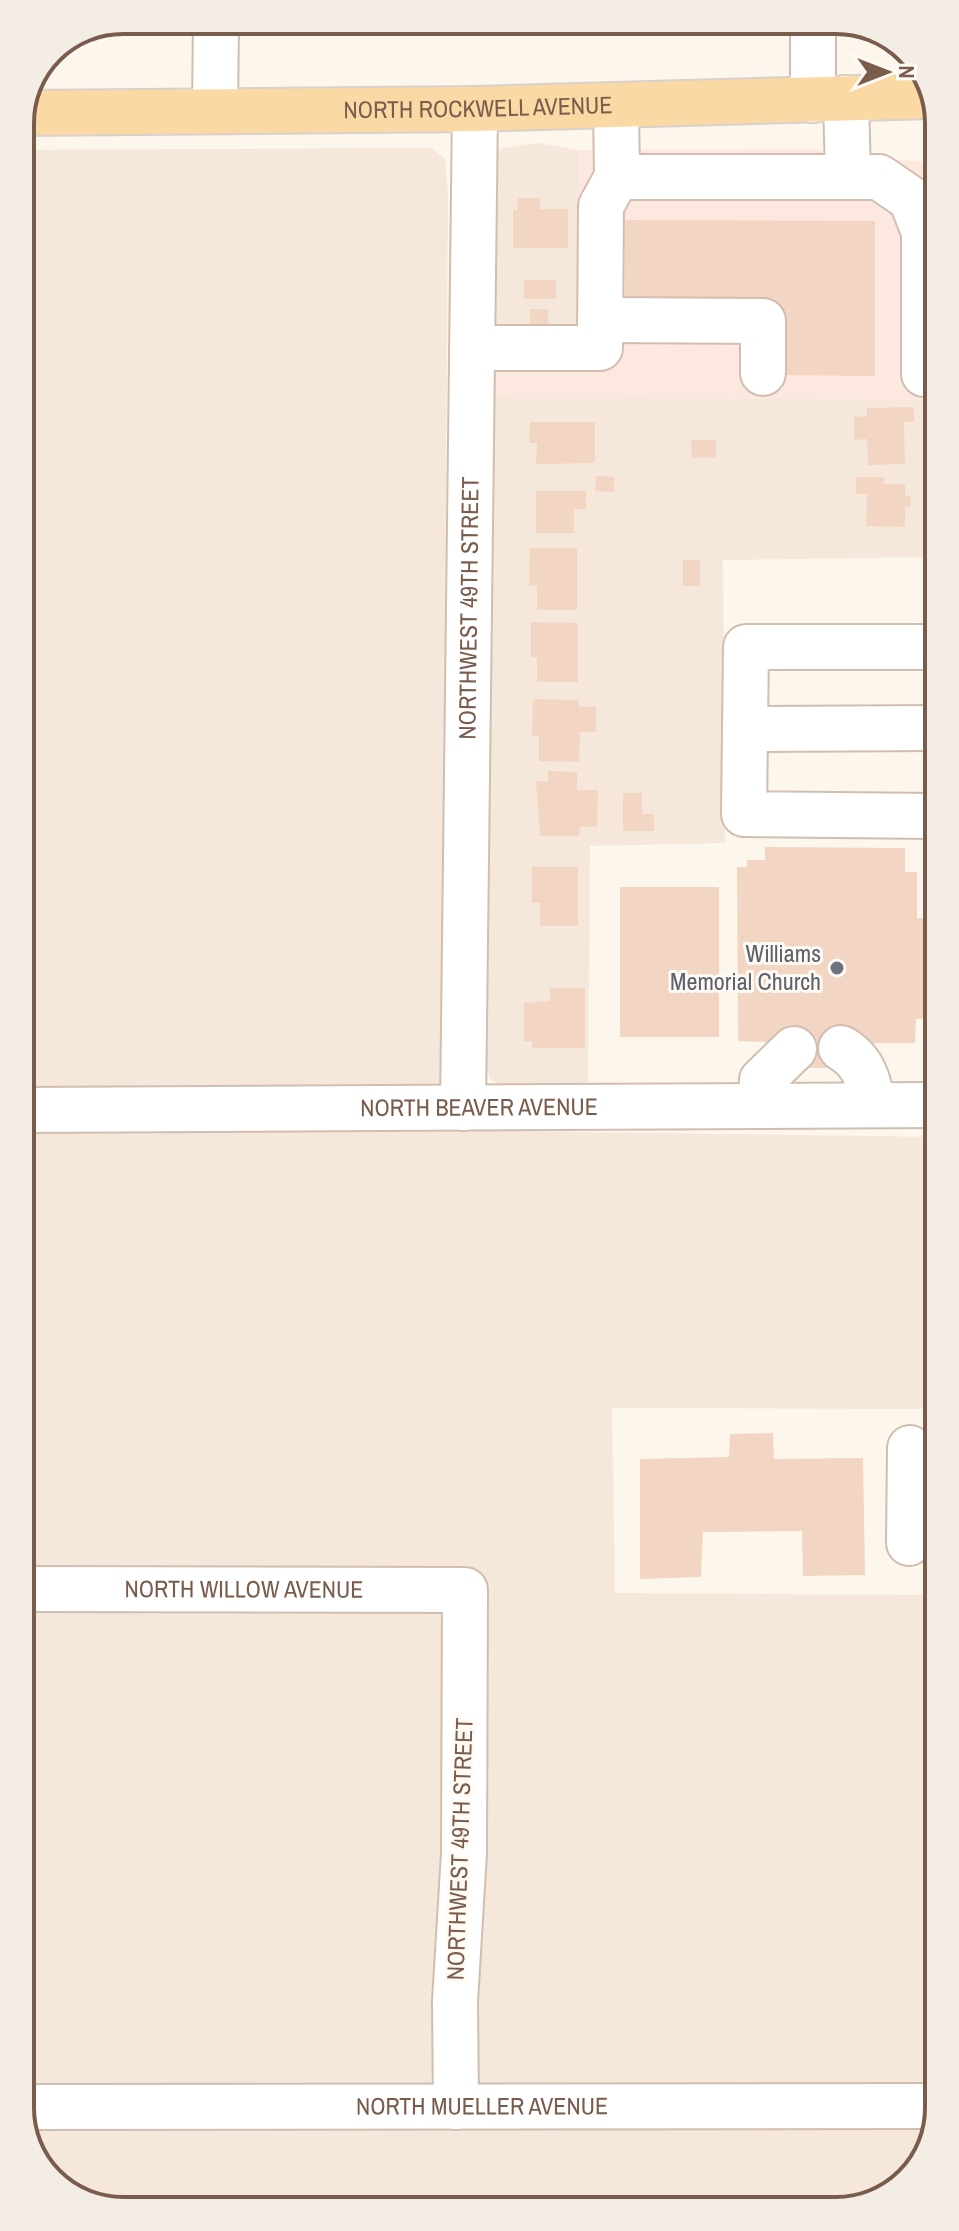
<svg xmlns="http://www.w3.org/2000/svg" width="959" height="2231" font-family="'Archivo Narrow',sans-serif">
<rect width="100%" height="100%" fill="#fdf6ec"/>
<path fill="#f5e8da" d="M539,143L578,150L579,332L491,333L493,157L502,148Z
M432,148L445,159L448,192L442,1130L936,1137L937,1409L612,1408L615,1593L938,1595L939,2108L918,2170L869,2205L116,2211L61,2190L26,2141L20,150Z
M488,397L934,400L935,557L723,560L725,843L590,846L588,1087H503L490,1079L487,1068Z"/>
<path fill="#fde8e0" d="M813,149L880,160L921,161L934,174V400L489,397L491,333L579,331L578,150Z"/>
<path fill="#f3d5c3" d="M518,198H540V209H568V248H513V210H517Z
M625,220L875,221V376L776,375V310H625Z
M524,280H556V299H524Z
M530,309H548V325H530Z
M914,407V422H904L905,464L868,465L867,439L854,440V417L867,416V408Z
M530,422H595V463L536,464L537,443H529Z
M691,440H716V457L692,458Z
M596,476L614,477V492L595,491Z
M856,477H884V484H905V496H911L910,507H905V527L866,526L867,494H856Z
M536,491H586V509H574V533H536Z
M530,548H577V610H537V586H529Z
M683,560H700V586H683Z
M531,622L578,623V682H537V657H531Z
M533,699L579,700V707H596V732H580L579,762L539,761V736H532Z
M548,771L577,772V790H598L597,827H580L579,836H540L536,781H548Z
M623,793H642V814H654V831H623Z
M765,847L905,848V872H917V918L934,919L936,934L935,1019H916L915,1043H842L837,1068H799L792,1043L738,1041L737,867H747V860H765Z
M532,867H578V926H540V903H532Z
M620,887H719V1037H620Z
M550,988H585V1048H532V1041H524V1003L550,1001Z
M773,1433L774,1459L863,1458L865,1575L803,1576L802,1531L703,1532L701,1577L640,1579V1459L729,1457L730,1434Z"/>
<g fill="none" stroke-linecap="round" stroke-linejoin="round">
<g stroke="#d1beb0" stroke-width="48">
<g id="minor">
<path d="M813,20V100"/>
<path d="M846,98L848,176"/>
<path d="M215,111L216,20"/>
<path d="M617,177H879L911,199L924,232V374H934"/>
<path d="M600,320L763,321V373"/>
<path d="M472,348H600L601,206L617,177L616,105"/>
<path d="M935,647H746L744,814L935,816"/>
<path d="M745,729L935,728"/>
<path d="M841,1048C864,1061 869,1082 873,1105"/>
<path d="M760,1106L762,1080L794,1049"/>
<path id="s1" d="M463,1108L475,109"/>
<path id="s2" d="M23,1110L936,1105"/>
<path d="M909,1543L910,1448"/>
<path id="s3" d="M24,1589L465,1590L464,1853L455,2001L456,2107"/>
<path id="s4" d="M26,2107L939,2106"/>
</g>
</g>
<g stroke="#dad1cd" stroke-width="48">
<g id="major">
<path id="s5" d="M22,113L475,109L933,96"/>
</g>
</g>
<use href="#minor" stroke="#fff" stroke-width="44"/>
<use href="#major" stroke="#fbd9a5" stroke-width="44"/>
</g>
<circle fill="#6b7280" stroke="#fffaf3" stroke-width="3" cx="837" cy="968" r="8"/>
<g text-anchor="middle" stroke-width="6" stroke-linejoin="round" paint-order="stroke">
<g font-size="24" fill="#7a5c4d" stroke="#fffaf3">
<text dy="8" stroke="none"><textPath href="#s5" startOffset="456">NORTH ROCKWELL AVENUE</textPath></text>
<text dy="8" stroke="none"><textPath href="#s1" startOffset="500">NORTHWEST 49TH STREET</textPath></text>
<text dy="8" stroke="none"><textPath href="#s2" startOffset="456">NORTH BEAVER AVENUE</textPath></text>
<text dy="8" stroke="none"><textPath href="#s3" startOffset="220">NORTH WILLOW AVENUE</textPath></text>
<text transform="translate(460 1849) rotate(-88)" y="8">NORTHWEST 49TH STREET</text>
<text dy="8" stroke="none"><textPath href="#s4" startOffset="456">NORTH MUELLER AVENUE</textPath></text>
</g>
<g font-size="24" fill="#5b616d" stroke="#fffaf3" text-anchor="end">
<text x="821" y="962">Williams<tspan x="821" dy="28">Memorial Church</tspan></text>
</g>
</g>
<path d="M0 0H959V2231H0ZM123 34H836A89 89 0 0 1 925 123V2108A89 89 0 0 1 836 2197H123A89 89 0 0 1 34 2108V123A89 89 0 0 1 123 34Z" fill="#f4ede6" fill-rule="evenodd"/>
<path fill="none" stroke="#7a5c4d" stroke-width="4" d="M123 34H836A89 89 0 0 1 925 123V2108A89 89 0 0 1 836 2197H123A89 89 0 0 1 34 2108V123A89 89 0 0 1 123 34Z"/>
<g transform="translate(887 72) rotate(90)" stroke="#fffaf3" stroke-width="6" paint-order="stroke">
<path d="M0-6L14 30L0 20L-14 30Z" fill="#7a5c4d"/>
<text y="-12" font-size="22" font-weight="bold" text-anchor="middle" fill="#7a5c4d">N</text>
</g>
</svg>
